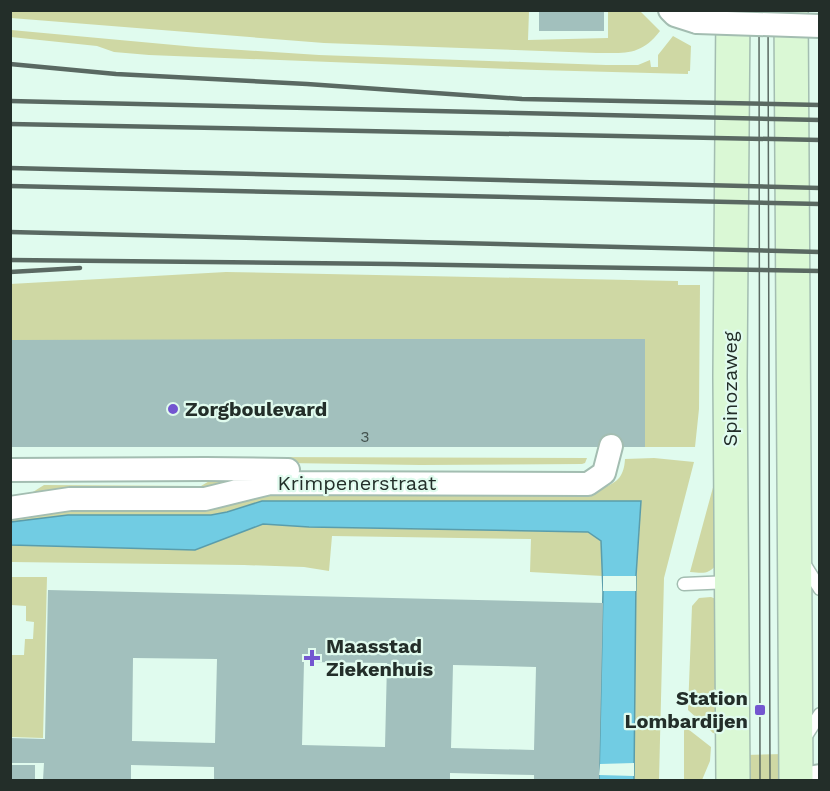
<svg xmlns="http://www.w3.org/2000/svg" width="830" height="791" font-family="'Work Sans',sans-serif">
<rect width="100%" height="100%" fill="#e0fbee"/>
<path fill="#cfd8a4" d="M193,10L200,12L212,10L529,11L528,40L608,38V11H640L660,31C641,56 625,53 596,53L324,43L11,18L10,11Z
M11,30L196,47L319,55L606,65H638L650,60L651,67H658V55L673,36L691,46L690,71H688V74L537,70L149,55L114,52L97,46L11,37Z
M226,272L678,281V285H700L699,409L695,447H645V340H11L10,284Z
M219,457L587,458L585,463L582,464L420,465L218,462Z
M654,458L694,462L664,578L659,780H634L636,576L641,501H262L227,512L211,515H68L11,522V514L272,489L603,488C618,482 624,476 625,459Z
M718,469L717,564C708,575 703,573 690,572Z
M263,476L220,490L25,497L44,485L201,486L211,480Z
M263,524L309,527L588,532L601,541L603,576L530,572L531,539L332,536L329,571L304,567L244,565L11,562V545L195,550Z
M11,577H47L43,738L11,737V655H24L25,639H33L34,622L26,621V606L11,605Z
M711,597L716,599L718,734L713,733L688,710L692,606L699,598Z
M684,729H688L711,747L710,761L702,780H684Z
M784,754L783,780H745V755Z"/>
<path fill="#71cce3" stroke="#5a9dab" stroke-width="1.5" d="M262,501H641L636,576L634,780H599L603,591L601,541L588,532L309,527L263,524L195,550L11,545V522L68,515H211L227,512Z"/>
<path fill="#e0fbee" d="M603,576H636V591H603Z
M634,763V776L599,775L600,764Z"/>
<path fill="#a2c0bd" fill-rule="evenodd" d="M539,10H604V31H539Z
M300,339H645V447H10V340Z
M48,590L603,603L599,780H534V775L450,773V780H214V767L131,765V780H43L44,763H10V738L45,739ZM133,658L217,659L215,743L132,741ZM304,662L387,663L385,747L302,745ZM453,665L536,667L534,750L451,748Z
M10,765H35V780H10Z"/>
<g fill="none" stroke-linecap="round" stroke-linejoin="round">
<g stroke="#a3bdb1" stroke-width="15">
<path id="lane" d="M803,562L820,589
M684,584L730,582
M804,739L820,714"/>
</g>
<g stroke="#a3bdb1" stroke-width="26">
<path id="street" d="M670,10L675,15L697,22
M10,470L206,469L288,470
M10,508L70,499H205L270,483L588,484L604,473L611,446
M796,780L820,776"/>
</g>
<g stroke="#a3bdb1" stroke-width="36">
<path id="secondary" d="M791,10L796,780
M733,780L730,377L733,10"/>
</g>
<use href="#lane" stroke="#fff" stroke-width="12"/>
<use href="#street" stroke="#fff" stroke-width="22"/>
<use href="#secondary" stroke="#daf8d5" stroke-width="33"/>
<path stroke="#5a6962" stroke-width="1.5" d="M759,10L760,780
M768,10L770,780"/>
<path stroke="#5a6962" stroke-width="4.5" d="M10,64L116,74L307,84L522,99L820,105
M10,101L820,120
M10,124L820,140
M10,168L820,188
M10,186L820,204
M10,232L820,252
M10,260L393,264L820,271
M10,272L80,268"/>
<g stroke="#a3bdb1" stroke-width="26" stroke-linecap="butt">
<path id="street-bridge" d="M697,22L820,26"/>
</g>
<use href="#street-bridge" stroke="#fff" stroke-width="22"/>
</g>
<g fill="#7356d0" stroke="#e0fbee" stroke-width="2">
<circle cx="173" cy="409" r="6"/>
<path d="M309 649h6v6h6v6h-6v6h-6v-6h-6v-6h6z"/>
<rect x="754" y="704" width="12" height="12" rx="3"/>
</g>
<g text-anchor="middle" stroke-width="4.5" stroke-linejoin="round" paint-order="stroke">
<g font-size="16" fill="#43524e">
<text x="365" y="442">3</text>
</g>
<g font-size="20" fill="#232e29" stroke="#e0fbee">
<text transform="translate(730 389) rotate(-90)" y="7">Spinozaweg</text>
<text x="357" y="490">Krimpenerstraat</text>
</g>
<g font-size="20" font-weight="bold" fill="#232e29" stroke="#e0fbee" text-anchor="start">
<text x="185" y="416">Zorgboulevard</text>
<text x="326" y="653">Maasstad<tspan x="326" dy="23">Ziekenhuis</tspan></text>
<text x="748" y="705" text-anchor="end">Station<tspan x="748" dy="23">Lombardijen</tspan></text>
</g>
</g>
<rect width="830" height="791" fill="none" stroke="#232e29" stroke-width="24"/>
</svg>
